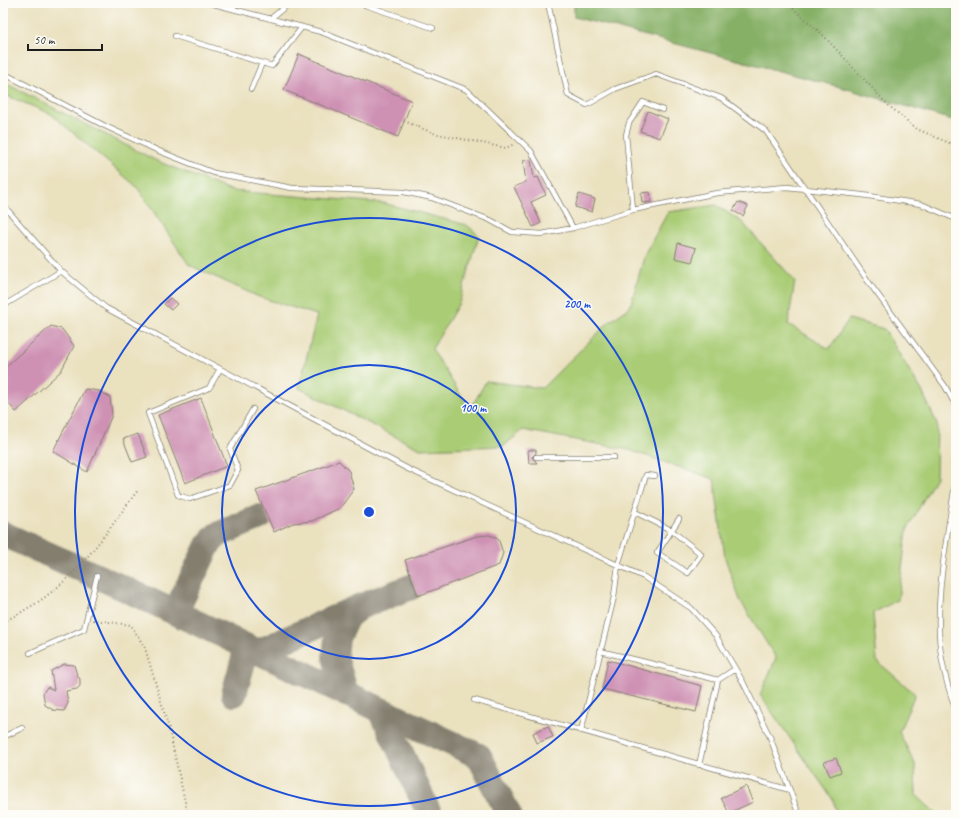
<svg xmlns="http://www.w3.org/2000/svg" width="959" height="818" font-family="Caveat,sans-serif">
<rect width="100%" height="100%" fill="#fdfcf7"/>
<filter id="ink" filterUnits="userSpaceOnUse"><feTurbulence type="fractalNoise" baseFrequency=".025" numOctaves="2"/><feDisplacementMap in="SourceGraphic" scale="8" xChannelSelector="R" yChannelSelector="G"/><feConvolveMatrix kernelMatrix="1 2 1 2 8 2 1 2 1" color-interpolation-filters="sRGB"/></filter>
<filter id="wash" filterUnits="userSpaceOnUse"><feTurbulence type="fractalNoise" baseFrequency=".012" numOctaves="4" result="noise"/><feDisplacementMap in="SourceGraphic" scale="16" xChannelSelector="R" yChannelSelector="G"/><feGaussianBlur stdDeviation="0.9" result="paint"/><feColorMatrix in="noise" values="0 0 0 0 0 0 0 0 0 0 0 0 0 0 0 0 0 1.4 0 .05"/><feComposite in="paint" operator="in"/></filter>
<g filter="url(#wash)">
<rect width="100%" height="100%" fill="#eae1bf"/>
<path fill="#a9cc75" stroke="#627448" d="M3,82L157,161L232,191L383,203L467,225L479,236L459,303L432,349L470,410L486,381L542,388L608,323L630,307L645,254L668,212L716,205L742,222L795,281L788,324L829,349L849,319L884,329L922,391L937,424L936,477L907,530L898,600L873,613L877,661L915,694L899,732L915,764L916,795L938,815H837L833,800L760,695L776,658L740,600L725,558L714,479L629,450L523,430L504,446L420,449L299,388L317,315L259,297L189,265L137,187L51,114L3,94Z"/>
<path fill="#86b066" stroke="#516641" d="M574,3H956V121L844,88L574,17Z"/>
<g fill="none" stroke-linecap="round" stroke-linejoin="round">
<path stroke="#837e6e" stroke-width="26" d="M3,534L121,587L381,710L430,815
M175,613L208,545L217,535L260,517
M258,652L358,607
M234,694L247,647
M346,694L335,657L337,638L347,617L359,607L411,587
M381,710L479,756L509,815"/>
</g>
<g id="blocks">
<path fill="#ce90b3" d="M299,54L412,101L398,137L284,90Z
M648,111L668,119L660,138L640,131Z
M531,160L534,178L538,177L546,195L531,202L541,223L533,227L514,187L526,182L523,161Z
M650,192L651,202L642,203L641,193Z
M579,194L595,199L592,212L575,207Z
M738,202L748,206L743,216L733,211Z
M678,243L696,248L692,262L675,258Z
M170,298L177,304L171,310L164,304Z
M51,326L62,329L74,346L61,371L16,412L3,397V369Z
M85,389L99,391L110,397L112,415L87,472L53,451Z
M201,398L227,466L185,483L158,415Z
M138,434L147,457L132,462L123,439Z
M528,450H536V453L532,457L537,463H529Z
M339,461L349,471L354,489L340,508L312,521L293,523L274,532L256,491Z
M489,535L498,538L503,553L499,565L418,596L405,560L477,536Z
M608,660L702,686L696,712L602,689Z
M64,664L74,665L77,675L80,679V686L77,689L66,691L68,703L64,711L53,710L45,705L43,693L47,687L54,690L51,671Z
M548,726L553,737L537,743L533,733Z
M836,758L841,772L830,776L824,762Z
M746,786L753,802L729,813L721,798Z"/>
</g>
</g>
<g filter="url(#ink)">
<use href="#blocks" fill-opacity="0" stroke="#837e6e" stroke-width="1"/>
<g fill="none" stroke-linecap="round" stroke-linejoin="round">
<g stroke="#837e6e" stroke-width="6">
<path id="lane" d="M210,3L321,32L467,90L531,151L573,228
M359,3L433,28
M548,3L568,95L587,105L615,89L656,74L721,98L766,131L870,284L945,386L956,406
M270,19L290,3
M175,36L272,66L302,27
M3,73L105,126L159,151L214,173L292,188L404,192L432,198L490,220L512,232L542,234L573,228L633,210L717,193L787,187L862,195L921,204L956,219
M251,89L262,63
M3,205L61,271L106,308L408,469L644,577L691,608L716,636L743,682L770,737L799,815
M633,210L626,135L629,123L643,102L663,110
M3,306L61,271
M220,369L209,388L148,413L178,495L190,499L230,485L238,470L230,449L253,409
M536,457H614
M956,478C948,534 932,606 942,660C945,677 950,694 956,710
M635,512L671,530L701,554L688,573L657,553L679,519
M600,651L718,680L699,765
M30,653L84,629L97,576
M718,680L735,669
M474,700L790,790
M581,731L614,597L618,565L646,475L655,476
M3,737L22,728"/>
</g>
<path stroke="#837e6e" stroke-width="2" stroke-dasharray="1 3" stroke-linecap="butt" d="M787,3L822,34L888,105L917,129L956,146
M404,121L433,133L506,148L514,144
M93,620L131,625L145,648L168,725L188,815
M3,621C13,618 21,612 30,607C77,579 106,533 138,490"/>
<use href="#lane" stroke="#fff" stroke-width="4.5"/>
</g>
</g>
<g fill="none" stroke="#1d4ed8" stroke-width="2">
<circle cx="369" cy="512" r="147"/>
<circle cx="369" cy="512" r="294"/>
</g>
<circle cx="369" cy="512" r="6" fill="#1d4ed8" stroke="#fdfcf7" stroke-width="2"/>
<g font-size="12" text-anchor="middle" font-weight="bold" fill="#1d4ed8" stroke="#fdfcf7" stroke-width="3" stroke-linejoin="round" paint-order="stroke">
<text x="577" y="308">200 m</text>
<text x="473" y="412">100 m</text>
</g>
<rect width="959" height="818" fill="none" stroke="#fdfcf7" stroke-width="16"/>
<path d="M28 44v6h74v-6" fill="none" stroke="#1c1c1c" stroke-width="2"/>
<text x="34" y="44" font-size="12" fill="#1c1c1c" stroke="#fdfcf7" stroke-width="3" paint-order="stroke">50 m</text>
</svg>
